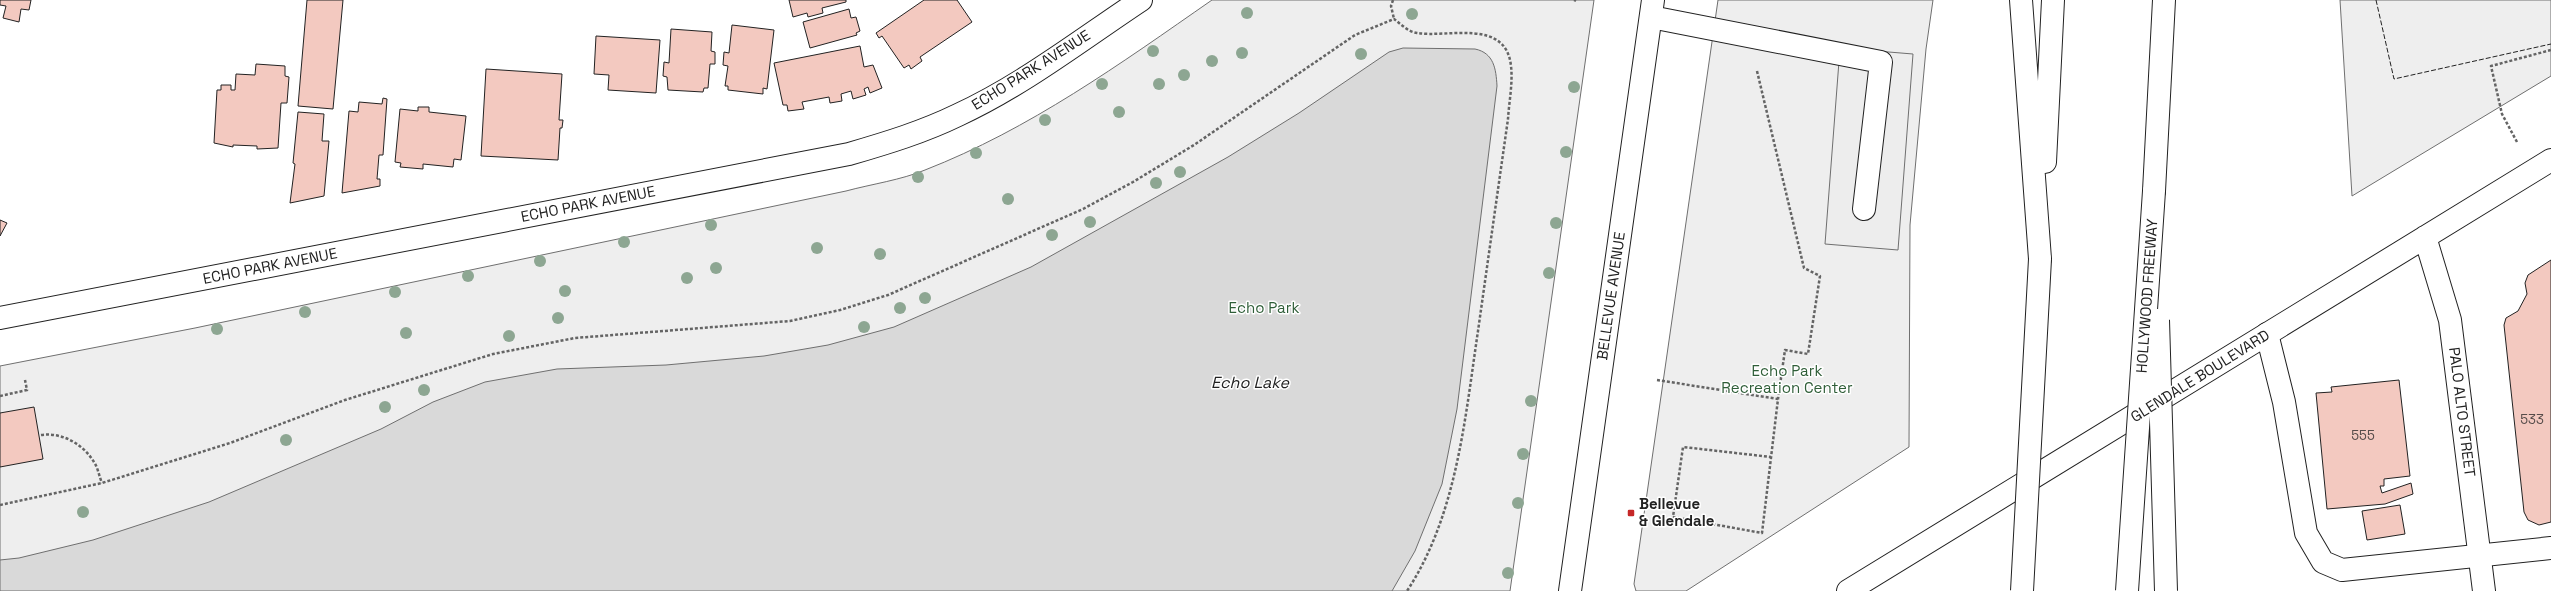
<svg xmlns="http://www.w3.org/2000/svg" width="2551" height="591" font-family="'Space Grotesk',sans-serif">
<rect width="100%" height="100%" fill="#fff"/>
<path fill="#eee" stroke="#6f6f6f" d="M1212,0H1594L1510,591H0V366L195,328L846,191C872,184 901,180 925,170C1030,129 1120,64 1212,0Z
M1718,0H1933L1926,49L1910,225L1909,447L1686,591H1636L1634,584Z
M2340,0H2551V76L2352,196Z"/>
<path fill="#ededed" stroke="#6f6f6f" d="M1840,48L1913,54L1898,250L1825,244Z"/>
<path fill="#d9d9d9" stroke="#6f6f6f" d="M1403,48L1475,49C1494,53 1496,69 1497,86L1457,409L1442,484L1415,551L1392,591H0V560L19,558L93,540L209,502L381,429L433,402L485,382L557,369L666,365L764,356L828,345L894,327L1031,267L1228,157L1299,113L1389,52Z"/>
<path fill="#f3c9c0" stroke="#222" d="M0,0H31L29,10L21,9L19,22L3,18L6,6L0,5Z
M307,0H343L333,109L298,106Z
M789,0H846V2L822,8L823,13L808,17L807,13L793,17Z
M924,0H957L972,22L920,57L922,61L911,69L909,65L904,68L882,36L879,38L876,33Z
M849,9L851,18L856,17L860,31L856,33L857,35L810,48L803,22Z
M732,25L774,30L767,89L763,88V94L728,90V86H725L728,66L723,65L724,52L729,53Z
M671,29L712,32L711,51L715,52V64H710L708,88H704L703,92L668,90L667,77L663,76L664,62L669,63Z
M596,36L660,40L656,93L608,90L609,75L594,74Z
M860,46L864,67L873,65L882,88L870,93L868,87L864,89L866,95L853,99L851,91L841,94L842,101L830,103L829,97L802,102L804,109L788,111L787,105H783L774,63Z
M256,64L285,66V76L289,77L287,103H281L278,148L257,149V146L233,145V147L214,143L217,90H221V85H231V90H235L236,74L255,75Z
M486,69L562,74L559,120H563L562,128H560L558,160L481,156Z
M383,98L387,99L383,155H379L377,179H380V186L342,193L349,111L358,112L359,102L382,104Z
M418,107H429V112L466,116L461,160L454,159L453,167L423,164V169L400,167L401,163L395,162L400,109L418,111Z
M298,112L324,114L322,141H329L324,196L290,203L295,164L293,163Z
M0,220L7,223L0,236Z
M2551,260V522L2539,525L2528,520L2524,512L2504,325L2506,318L2518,311L2527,294L2525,283L2528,275Z
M2399,380L2410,476L2384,479V486H2380L2382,493L2411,483L2413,494L2385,504L2327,509L2316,393L2332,392L2331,387Z
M34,407L43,459L0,467V413Z
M2400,505L2405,534L2367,540L2362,511Z"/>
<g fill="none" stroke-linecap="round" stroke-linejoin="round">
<g stroke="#222" stroke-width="24">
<path id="minor" d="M1651,17L1881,62L1864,209
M0,318L849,154C887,143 923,132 958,115C1023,85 1082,39 1141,0
M2267,334L2284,402L2306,533L2323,562L2342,570L2551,548"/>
</g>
<g stroke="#222" stroke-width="24">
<path id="major" d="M2425,237L2450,320L2484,591
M1570,591L1653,0
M1848,591L2551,160"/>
</g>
<g stroke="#222" stroke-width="24">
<path id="highway" d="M2021,0L2040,259
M2045,162L2053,0
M2154,191L2164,0"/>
</g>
<path stroke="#646464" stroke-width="2.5" stroke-dasharray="3 2" stroke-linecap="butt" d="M1393,0L1391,6L1394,19
M1574,0L1576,1
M1757,71L1804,268L1820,276L1808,354L1785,350L1778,399
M2517,142L2502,114L2491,66L2551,50
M1657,380L1778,399L1762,533L1673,517L1683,447L1771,457
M0,396L27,390L25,380
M41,435C62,432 83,444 94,462C98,468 99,476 102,483
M0,505L102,483L230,443L345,400L493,354L575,338L790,321L840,310L888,295L1083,209L1133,182L1194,145L1355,35L1394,19C1401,24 1408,32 1417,33C1448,38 1506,18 1511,66C1513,83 1509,102 1508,119C1498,189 1488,260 1478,331C1465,418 1457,515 1407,591"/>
<use href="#minor" stroke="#fff" stroke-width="22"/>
<use href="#major" stroke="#fff" stroke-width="22"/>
<use href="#highway" stroke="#fff" stroke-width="22"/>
<g stroke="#222" stroke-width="24" stroke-linecap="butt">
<path id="highway-bridge" d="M2158,320L2166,591
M2022,591L2040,259
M2127,591L2154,191"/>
</g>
<use href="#highway-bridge" stroke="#fff" stroke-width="22"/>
<path stroke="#222" stroke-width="1" stroke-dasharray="5 2" stroke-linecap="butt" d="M2376,0L2394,79L2551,44"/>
</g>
<g fill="#8da692">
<circle cx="1247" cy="13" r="6"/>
<circle cx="1412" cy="14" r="6"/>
<circle cx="1153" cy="51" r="6"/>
<circle cx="1242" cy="53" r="6"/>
<circle cx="1361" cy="54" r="6"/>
<circle cx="1212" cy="61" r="6"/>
<circle cx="1184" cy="75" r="6"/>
<circle cx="1102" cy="84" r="6"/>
<circle cx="1159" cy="84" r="6"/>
<circle cx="1574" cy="87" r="6"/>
<circle cx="1119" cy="112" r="6"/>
<circle cx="1045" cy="120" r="6"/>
<circle cx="1566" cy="152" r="6"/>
<circle cx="976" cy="153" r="6"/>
<circle cx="1180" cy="172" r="6"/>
<circle cx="918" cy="177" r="6"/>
<circle cx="1156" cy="183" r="6"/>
<circle cx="1008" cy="199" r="6"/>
<circle cx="1090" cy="222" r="6"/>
<circle cx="1556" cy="223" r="6"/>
<circle cx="711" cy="225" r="6"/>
<circle cx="1052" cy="235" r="6"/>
<circle cx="624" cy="242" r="6"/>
<circle cx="817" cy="248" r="6"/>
<circle cx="880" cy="254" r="6"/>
<circle cx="540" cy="261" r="6"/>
<circle cx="716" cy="268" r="6"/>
<circle cx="1549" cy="273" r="6"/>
<circle cx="468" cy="276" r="6"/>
<circle cx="687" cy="278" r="6"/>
<circle cx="565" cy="291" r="6"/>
<circle cx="395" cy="292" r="6"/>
<circle cx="925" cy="298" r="6"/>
<circle cx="900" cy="308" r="6"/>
<circle cx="305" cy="312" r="6"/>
<circle cx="558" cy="318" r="6"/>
<circle cx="864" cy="327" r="6"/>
<circle cx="217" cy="329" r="6"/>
<circle cx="406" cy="333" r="6"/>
<circle cx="509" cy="336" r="6"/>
<circle cx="424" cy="390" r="6"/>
<circle cx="1531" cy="401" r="6"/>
<circle cx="385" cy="407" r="6"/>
<circle cx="286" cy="440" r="6"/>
<circle cx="1523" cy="454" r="6"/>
<circle cx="1518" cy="503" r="6"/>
<circle cx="83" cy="512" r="6"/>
<circle cx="1508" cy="573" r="6"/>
</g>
<rect fill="#c62828" stroke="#fff" stroke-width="1.5" x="1627" y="509" width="8" height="8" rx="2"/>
<g text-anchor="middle" stroke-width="3" stroke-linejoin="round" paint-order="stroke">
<g font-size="13" fill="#564c4a">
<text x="2532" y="424">533</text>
<text x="2363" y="440">555</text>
</g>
<g font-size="15" fill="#222" stroke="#fff">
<text transform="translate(1031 70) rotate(-32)" y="5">ECHO PARK AVENUE</text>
<text transform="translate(588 204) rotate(-11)" y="5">ECHO PARK AVENUE</text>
<text transform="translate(270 266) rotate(-11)" y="5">ECHO PARK AVENUE</text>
<text transform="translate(1611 296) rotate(-82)" y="5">BELLEVUE AVENUE</text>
<text transform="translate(2147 296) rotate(-86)" y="5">HOLLYWOOD FREEWAY</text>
<text transform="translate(2200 376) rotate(-32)" y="5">GLENDALE BOULEVARD</text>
<text transform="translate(2462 412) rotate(83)" y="5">PALO ALTO STREET</text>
</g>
<g font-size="15" fill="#2f5e38" stroke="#fff">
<text x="1264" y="313">Echo Park</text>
<text x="1787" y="376">Echo Park<tspan x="1787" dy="17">Recreation Center</tspan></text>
</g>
<g font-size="15" font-weight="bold" fill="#222" stroke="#fff" text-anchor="start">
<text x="1639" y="509">Bellevue<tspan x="1639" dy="17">&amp; Glendale</tspan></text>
</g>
<g font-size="16" font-style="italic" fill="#222" stroke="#fff">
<text x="1250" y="388">Echo Lake</text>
</g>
</g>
</svg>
